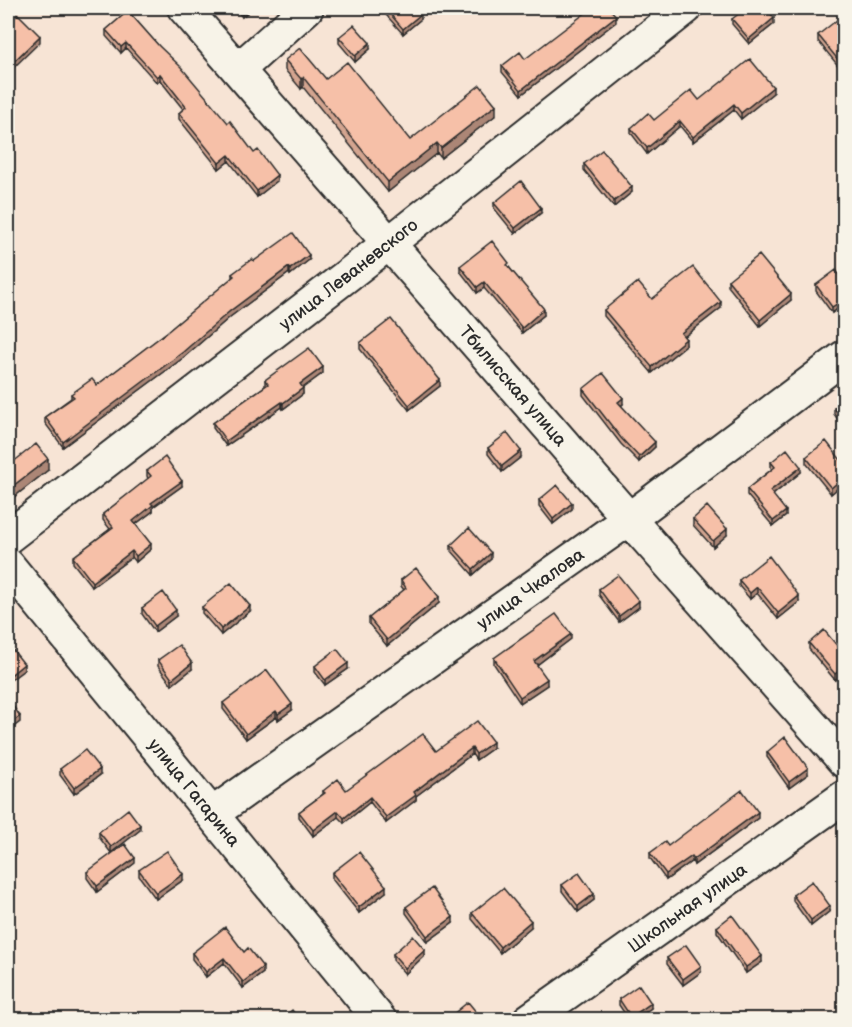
<svg xmlns="http://www.w3.org/2000/svg" width="852" height="1027" font-family="'Balsamiq Sans',sans-serif">
<rect width="100%" height="100%" fill="#f7e4d5"/>
<filter id="ink" filterUnits="userSpaceOnUse"><feTurbulence type="fractalNoise" baseFrequency=".0167" numOctaves="2"/><feDisplacementMap in="SourceGraphic" scale="12" xChannelSelector="R" yChannelSelector="G"/><feConvolveMatrix kernelMatrix="1 2 1 2 8 2 1 2 1" color-interpolation-filters="sRGB"/></filter>
<g filter="url(#ink)">
<g fill="none" stroke-linecap="round" stroke-linejoin="round">
<g stroke="#2b2b2b" stroke-width="36">
<g id="minor">
<path id="s1" d="M184,8L629,519L844,761"/>
<path d="M239,69L307,8"/>
<path id="s2" d="M8,537L388,244L686,8"/>
<path id="s3" d="M8,565L380,1020"/>
<path id="s4" d="M212,814L629,519L844,357"/>
<path id="s5" d="M529,1020L844,797"/>
</g>
</g>
<use href="#minor" stroke="#f7f3e8" stroke-width="32"/>
</g>
<path fill="#d4a590" stroke="#2b2b2b" stroke-width="1.5" d="M234,8H253L242,17Z
M380,8H416L421,19L403,34Z
M128,11L277,181L257,197L229,161L219,169L179,119V113L183,109L160,80L157,83L126,48L121,53L106,36V30Z
M732,19L774,24L749,44L732,24Z
M844,19V73L818,41V35Z
M616,22L521,95L502,72V66L525,59Z
M339,37L370,49L355,62L339,43Z
M285,60L326,79L410,140L496,115L441,158L437,153L388,192L303,87L301,89L285,70Z
M773,93L741,119L734,110L693,142L680,126L647,154L631,133V128L654,120L699,100Z
M584,164L632,192L614,207L584,170Z
M494,203L541,213L515,234L494,208Z
M309,260L290,275L289,273L230,317L183,358L63,447L45,423V417L71,398V394L97,385L167,332L232,278V274L254,261Z
M460,266L509,267L544,315L522,333L484,288L477,293L460,271Z
M728,280L791,300L760,326L728,286Z
M844,282V304L832,313L816,291V285Z
M652,299L721,308L684,337L686,345L652,373L604,316V310Z
M360,343L440,386L409,410L360,349Z
M323,373L302,388L303,394L283,409L282,407L226,446L213,428V423L265,386V380Z
M583,389L623,404L621,406L655,447L639,462L621,444L583,395Z
M844,400V428L834,414V408Z
M488,448L521,457L502,472L488,454Z
M806,457L844,464V483L831,494L806,463Z
M771,462L801,472L773,495L786,516L773,526L747,495V489L772,469L771,468Z
M8,466L48,470L14,497L8,489Z
M147,471L182,486L153,507V511L136,524L151,549L136,562L132,557L92,587L73,563V557L110,529L103,520V514L148,479L147,476Z
M539,500L572,509L553,524L539,506Z
M693,519L727,535L713,547L693,525Z
M451,545L491,559L473,575L451,550Z
M401,580L439,603L387,646L369,624V618L404,590L401,586Z
M739,580L799,602L778,619L757,593L750,599L739,586Z
M599,589L639,607L619,622L599,595Z
M202,607L250,611L221,635L202,613Z
M142,608L176,616L155,632L142,614Z
M571,639L537,665L547,685L520,703L494,664V658Z
M809,643L844,654L835,680L809,649Z
M158,660L192,669L172,685L158,666Z
M315,666L348,669L325,685L315,672Z
M223,703L292,710L278,720L276,717L246,739L223,709Z
M493,748L476,760L472,754L416,796V800L386,823L370,802L344,823L338,817L313,836L299,817V812L323,794V791L346,790L436,751Z
M767,752L808,774L789,788L767,757Z
M60,769L100,775L74,794L60,775Z
M758,818L694,865L692,861L666,880L650,858V853Z
M140,830L111,853L99,837V832Z
M844,837V852L840,846V841Z
M135,863L97,892L87,878V872Z
M139,870L183,880L156,899L139,876Z
M332,873L386,892L359,913L332,879Z
M562,885L594,900L578,912L562,891Z
M793,895L830,911L811,926L793,901Z
M406,907L453,923L427,942L406,913Z
M472,913L531,927L500,953L472,919Z
M717,927L762,962L746,973L717,932Z
M244,952L263,973L243,988L224,963L206,977L192,959V953Z
M393,954L425,955L405,974L393,960Z
M667,958L701,972L683,985L667,964Z
M619,999L651,1008L636,1020H629L619,1005Z"/>
<path fill="#ac8676" stroke="#2b2b2b" stroke-width="1.5" d="M246,8H253L242,17V11Z
M421,14V19L403,34V29Z
M616,16V22L521,95V90Z
M774,18V24L749,44V39Z
M40,36V42L8,73V67Z
M126,43V48L121,53V47Z
M370,43V49L355,62V56Z
M160,74V80L157,83V77Z
M303,77V87L301,89V79Z
M773,87V93L741,119V113Z
M734,104V110L693,142V137Z
M496,105V115L441,158V148Z
M680,121V126L647,154V148Z
M437,143V153L388,192V182Z
M229,155V161L219,169V163Z
M277,175V181L257,197V191Z
M632,187V192L614,207V201Z
M541,208V213L515,234V228Z
M309,255V260L290,275V269Z
M289,267V273L230,317L183,358L63,447V442L230,311Z
M484,282V288L477,293V287Z
M791,294V300L760,326V320Z
M844,299V304L832,313V307Z
M721,302V308L681,339V333Z
M544,309V315L522,333V328Z
M686,339V345L652,373V367Z
M323,367V373L300,390V384Z
M440,380V386L409,410V405Z
M303,388V394L283,409V403Z
M623,398V404L618,408V402Z
M282,402V407L226,446V441Z
M655,442V447L639,462V457Z
M521,451V457L502,472V466Z
M48,459V470L14,497V485Z
M801,467V472L770,497V491Z
M844,477V483L831,494V488Z
M182,481V486L153,507V511L133,526V521L151,503Z
M572,503V509L553,524V519Z
M786,511V516L773,526V521Z
M727,529V535L713,547V541Z
M151,544V549L136,562V556Z
M132,551V557L92,587V582Z
M491,553V559L473,575V569Z
M757,587V593L750,599V593Z
M799,596V602L778,619V613Z
M439,597V603L387,646V640Z
M639,601V607L619,622V616Z
M250,606V611L221,635V629Z
M176,610V616L155,632V626Z
M571,634V639L534,667V661Z
M192,663V669L172,685V679Z
M348,663V669L325,685V680Z
M24,664V670L8,682V677Z
M844,667V673L835,680V674Z
M547,679V685L520,703V697Z
M292,704V710L278,720V714Z
M276,711V717L246,739V734Z
M20,716V722L8,731V725Z
M493,742V748L476,760V754Z
M472,748V754L416,796V800L386,823V817L414,792Z
M808,768V774L789,788V782Z
M100,769V775L74,794V788Z
M370,797V802L344,823V818Z
M338,811V817L313,836V830Z
M758,812V818L694,865V859Z
M140,825V830L111,853V847Z
M692,856V861L666,880V874Z
M135,858V863L97,892V886Z
M183,874V880L156,899V893Z
M386,886V892L359,913V907Z
M594,894V900L578,912V906Z
M830,906V911L811,926V920Z
M453,917V923L427,942V936Z
M531,921V927L500,953V947Z
M425,950V955L405,974V968Z
M762,956V962L746,973V967Z
M224,958V963L206,977V972Z
M701,966V972L683,985V979Z
M263,967V973L243,988V982Z
M651,1003V1008L636,1020H631V1017Z"/>
<path fill="#f6c0a8" stroke="#2b2b2b" stroke-width="1.5" d="M239,8H246L242,11Z
M385,8H416L421,14L403,29Z
M592,8H609L616,16L521,90L502,66L520,52L525,59Z
M746,8H766L774,18L749,39L732,19Z
M128,11L159,46L181,67L228,123L230,121L254,153L258,150L277,175L257,191L229,155L219,163L179,113L186,107L160,74L157,77L126,43L121,47L106,30Z
M18,14L40,36L8,67V24Z
M842,16L844,19V67L818,35Z
M354,25L370,43L355,56L339,37Z
M300,48L326,79L347,62L410,140L480,85L496,105L441,148L437,143L388,182L303,77L301,79L285,60Z
M750,59L773,87L741,113L734,104L693,137L680,121L647,148L631,128L648,113L654,120L691,90L699,100Z
M602,150L632,187L614,201L584,164Z
M521,181L541,208L515,228L494,203Z
M293,233L309,255L290,269L289,267L230,311L183,352L63,442L45,417L74,397L71,394L92,379L97,385L167,332L234,276L232,274L252,259L254,261Z
M492,241L509,263L507,265L544,309L522,328L484,282L477,287L460,266Z
M759,255L791,294L760,320L728,280Z
M693,267L721,302L681,333L686,339L652,367L604,310L638,282L652,299Z
M836,270L844,282V299L832,307L816,285Z
M391,319L440,380L409,405L360,343Z
M309,348L323,367L300,384L303,388L283,403L282,402L226,441L213,423L268,384L265,380Z
M603,373L623,398L618,402L655,442L639,457L621,438L583,389Z
M844,400V422L834,408Z
M507,433L521,451L502,466L488,448Z
M826,441L844,464V477L831,488L806,457Z
M36,444L48,459L14,485L8,477V466Z
M787,449L801,467L770,491L786,511L773,521L747,489L775,467L771,462Z
M165,457L182,481L151,503L153,505L133,521L151,544L136,556L132,551L92,582L73,557L113,527L103,514L151,476L147,471Z
M557,485L572,503L553,519L539,500Z
M707,506L727,529L713,541L693,519Z
M469,528L491,553L473,569L451,545Z
M769,556L799,596L778,613L757,587L750,593L739,580Z
M416,568L439,597L387,640L369,618L406,588L401,580Z
M618,575L639,601L619,616L599,589Z
M231,583L250,606L221,629L202,607Z
M163,592L176,610L155,626L142,608Z
M556,614L571,634L534,661L547,679L520,697L494,658Z
M824,630L844,654V667L835,674L809,643Z
M179,645L192,663L172,679L158,660Z
M12,649L24,664L8,677V652Z
M337,649L348,663L325,680L315,666Z
M267,670L292,704L278,714L276,711L246,734L223,703Z
M8,699L20,716L8,725Z
M477,721L493,742L476,754L472,748L414,792L416,795L386,817L370,797L344,818L338,811L313,830L299,812L325,793L323,791L338,779L346,790L423,734L436,751Z
M785,737L808,768L789,782L767,752Z
M85,750L100,769L74,788L60,769Z
M742,790L758,812L694,859L692,856L666,874L650,853L665,842L668,846Z
M128,809L140,825L111,847L99,832Z
M844,837V846L840,841Z
M125,844L135,858L97,886L87,872Z
M167,851L183,874L156,893L139,870Z
M359,852L386,886L359,907L332,873Z
M579,873L594,894L578,906L562,885Z
M812,881L830,906L811,920L793,895Z
M432,888L453,917L427,936L406,907Z
M503,888L531,921L500,947L472,913Z
M732,915L762,956L746,967L717,927Z
M225,927L244,952L248,948L263,967L243,982L224,958L206,972L192,953Z
M413,936L425,950L405,968L393,954Z
M686,945L701,966L683,979L667,958Z
M639,985L651,1003L631,1017L619,999Z
M468,1002L482,1019L480,1020H446Z
M292,1010L299,1020H280Z"/>
</g>
<g text-anchor="middle" stroke-width="6" stroke-linejoin="round" paint-order="stroke">
<g font-size="18" fill="#2b2b2b" stroke="#f7f3e8">
<text dy="6" stroke="none"><textPath href="#s2" startOffset="430">улица Леваневского</textPath></text>
<text dy="6" stroke="none"><textPath href="#s1" startOffset="501">Тбилисская улица</textPath></text>
<text dy="6" stroke="none"><textPath href="#s4" startOffset="390">улица Чкалова</textPath></text>
<text dy="6" stroke="none"><textPath href="#s3" startOffset="294">улица Гагарина</textPath></text>
<text dy="6" stroke="none"><textPath href="#s5" startOffset="194">Школьная улица</textPath></text>
</g>
</g>
<rect width="852" height="1027" fill="none" stroke="#f7f3e8" stroke-width="30"/>
<rect x="15" y="15" width="822" height="997" fill="none" stroke="#2b2b2b" stroke-width="2" filter="url(#ink)"/>
</svg>
